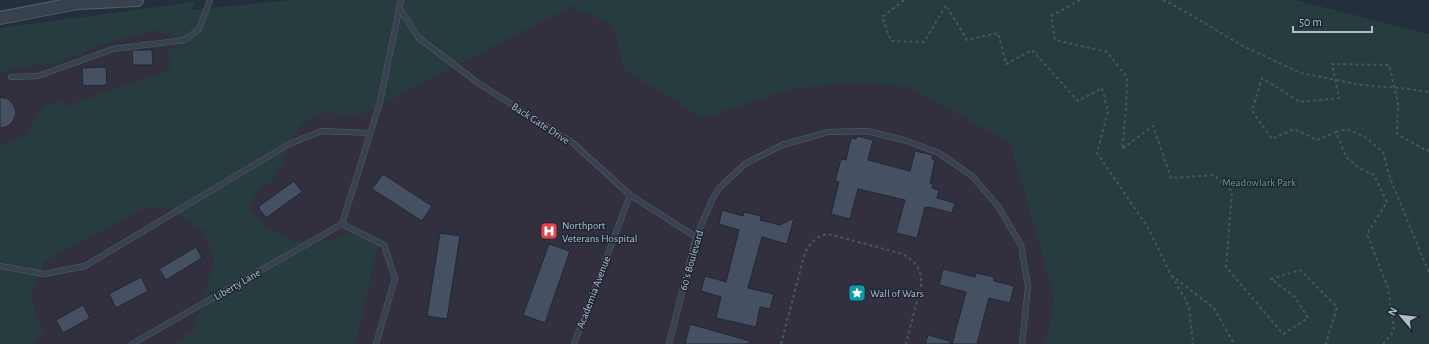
<svg xmlns="http://www.w3.org/2000/svg" width="1429" height="344" font-family="'Alegreya Sans',sans-serif">
<rect width="100%" height="100%" fill="#242f3e"/>
<path fill="#32303f" d="M292,0H541L791,53L1024,118L1172,344H0V30Z"/>
<path fill="#263c3f" d="M292,0H1295L1429,34V344H1046L1054,295L1010,142L906,86L852,83L789,89L703,118L624,70L614,25L571,6L363,114L319,113L305,121L291,138L282,163L271,183L260,188L248,206L265,227L295,241H332L348,233L368,232L378,247L355,344H173L193,331L215,261L204,231L170,209L146,207L45,261L32,291L34,312L43,331L32,344H0V146L25,136L40,112L49,104L59,101L67,106L169,70L170,62L166,50L177,47L185,38H179L153,30L105,43L58,63L24,66L0,73V28L195,2L192,10Z"/>
<path fill="#455162" stroke="#1f2835" d="M134,50H152L153,65H133L132,51Z
M106,67L107,85L83,86L82,68Z
M0,97L8,99L12,103L15,108L16,114L14,119L11,124L6,127L0,128Z
M857,136L873,140L868,160L910,171L915,151L933,155L932,159L935,160L930,183L933,184L932,188L939,190L937,198L955,203L952,213L929,207V208L925,207L917,238L896,233L905,200L858,189L850,219L831,214L839,182L835,181L841,159L846,160L851,138L856,139Z
M383,174L432,206L422,221L372,189Z
M294,181L302,192L266,218L258,207Z
M722,210L743,216L744,212L761,216L760,220L780,225L794,218L787,244L762,237L748,288L774,294L770,309L760,307L756,327L716,318L721,297L701,291L705,276L726,282L739,230L719,224Z
M440,233L460,236L447,319L427,316Z
M549,244L570,251L545,323L523,315Z
M196,247L202,258L166,280L159,269Z
M943,269L975,277L976,273L994,277V281L1014,286L1010,303L989,298L977,344H952L966,292L939,285Z
M141,277L148,291L116,308L109,294Z
M83,305L90,318L63,333L56,320Z
M690,324L750,341L749,344H685Z
M928,335L950,341V344H925Z"/>
<g fill="none" stroke-linecap="round" stroke-linejoin="round">
<g stroke="#565f6c" stroke-width="6">
<path id="service" d="M399,8L419,38L478,83L573,143L630,195L696,237
M11,77L38,76L113,49L185,40L199,29L210,0
M342,224L380,102L401,0
M0,266L44,274L85,266L289,144L322,131L370,133
M132,344L342,224L384,245L395,278L376,344
M574,344L630,195
M669,344L696,237L713,198L719,188L745,164L782,145L828,132L867,131L904,140L939,153L972,176L998,206L1021,245L1028,287L1022,344"/>
</g>
<g stroke="#565f6c" stroke-width="14">
<path id="tertiary" d="M0,18L78,3L137,0"/>
</g>
<path stroke="#44595c" stroke-width="2" stroke-dasharray="3 3" stroke-linecap="butt" d="M904,0L882,17L891,41L924,42L946,5L967,40L998,33L1006,64L1032,50L1078,101L1102,88L1108,111L1097,153L1147,226L1171,275L1214,308L1234,344
M1080,0L1051,16L1055,40L1107,52L1127,77L1126,110L1122,149L1153,126L1171,178L1214,175L1232,191L1226,267L1283,334L1308,318L1295,297L1271,279L1300,270L1337,307L1326,344
M1163,0L1172,4L1243,46L1301,73L1361,85L1401,88L1429,92
M1336,132L1347,129L1365,137L1383,152L1390,178L1429,273
M1172,276L1189,306L1193,344
M781,344L805,252C811,242 817,236 828,234L903,254C917,263 922,269 921,286L906,344
M1383,344L1394,331L1388,288L1367,234L1387,202L1374,175L1359,168L1346,157L1336,132L1317,140L1294,129L1272,139L1252,111L1262,78L1300,102L1339,98L1332,64L1389,65L1398,103L1397,134L1427,151L1429,149"/>
<use href="#service" stroke="#38414e" stroke-width="5"/>
<use href="#tertiary" stroke="#38414e" stroke-width="12"/>
</g>
<defs>
<g id="hospital-square" transform="scale(0.9)"><rect x="-9" y="-9" width="18" height="18" rx="4" fill="#e0444e" stroke="#1d2633"/><path d="M-5-5h3v3.5h4V-5h3V5h-3V1.5h-4V5h-3Z" fill="#fff"/></g>
<g id="sight-square" transform="scale(0.9)"><rect x="-9" y="-9" width="18" height="18" rx="4" fill="#0f9aa8" stroke="#1d2633"/><path d="M0-6L1.8-2.2L6-1.7L2.9 1.2L3.7 5.4L0 3.3L-3.7 5.4L-2.9 1.2L-6-1.7L-1.8-2.2Z" fill="#fff"/></g>
</defs>
<g fill-rule="evenodd">
<use href="#hospital-square" x="549" y="231"/>
<use href="#sight-square" x="857" y="293"/>
</g>
<g text-anchor="middle" stroke-width="3" stroke-linejoin="round" paint-order="stroke">
<g font-size="11" fill="#b4bcc9" stroke="#1d2633">
<text transform="translate(541 123) rotate(33)" y="4">Back Gate Drive</text>
<text transform="translate(691 260) rotate(-74)" y="4">60's Boulevard</text>
<text transform="translate(237 284) rotate(-30)" y="4">Liberty Lane</text>
<text transform="translate(593 292) rotate(-69)" y="4">Academia Avenue</text>
</g>
<g font-size="11" fill="#6b9a76" stroke="#1d2633">
<text x="1259" y="186">Meadowlark Park</text>
</g>
<g font-size="11" fill="#b4bcc9" stroke="#1d2633" text-anchor="start">
<text x="562" y="229">Northport<tspan x="562" dy="13">Veterans Hospital</tspan></text>
<text x="870" y="297">Wall of Wars</text>
</g>
</g>
<g transform="translate(1401 316) rotate(298)" stroke="#1d2633" stroke-width="3" paint-order="stroke">
<path d="M0-3L7 15L0 10L-7 15Z" fill="#b4bcc9"/>
<text y="-6" font-size="11" font-weight="bold" text-anchor="middle" fill="#b4bcc9">N</text>
</g>
<path d="M1293 26v6h79v-6" fill="none" stroke="#b4bcc9" stroke-width="2"/>
<text x="1299" y="26" font-size="12" fill="#b4bcc9" stroke="#1d2633" stroke-width="3" paint-order="stroke">50 m</text>
</svg>
